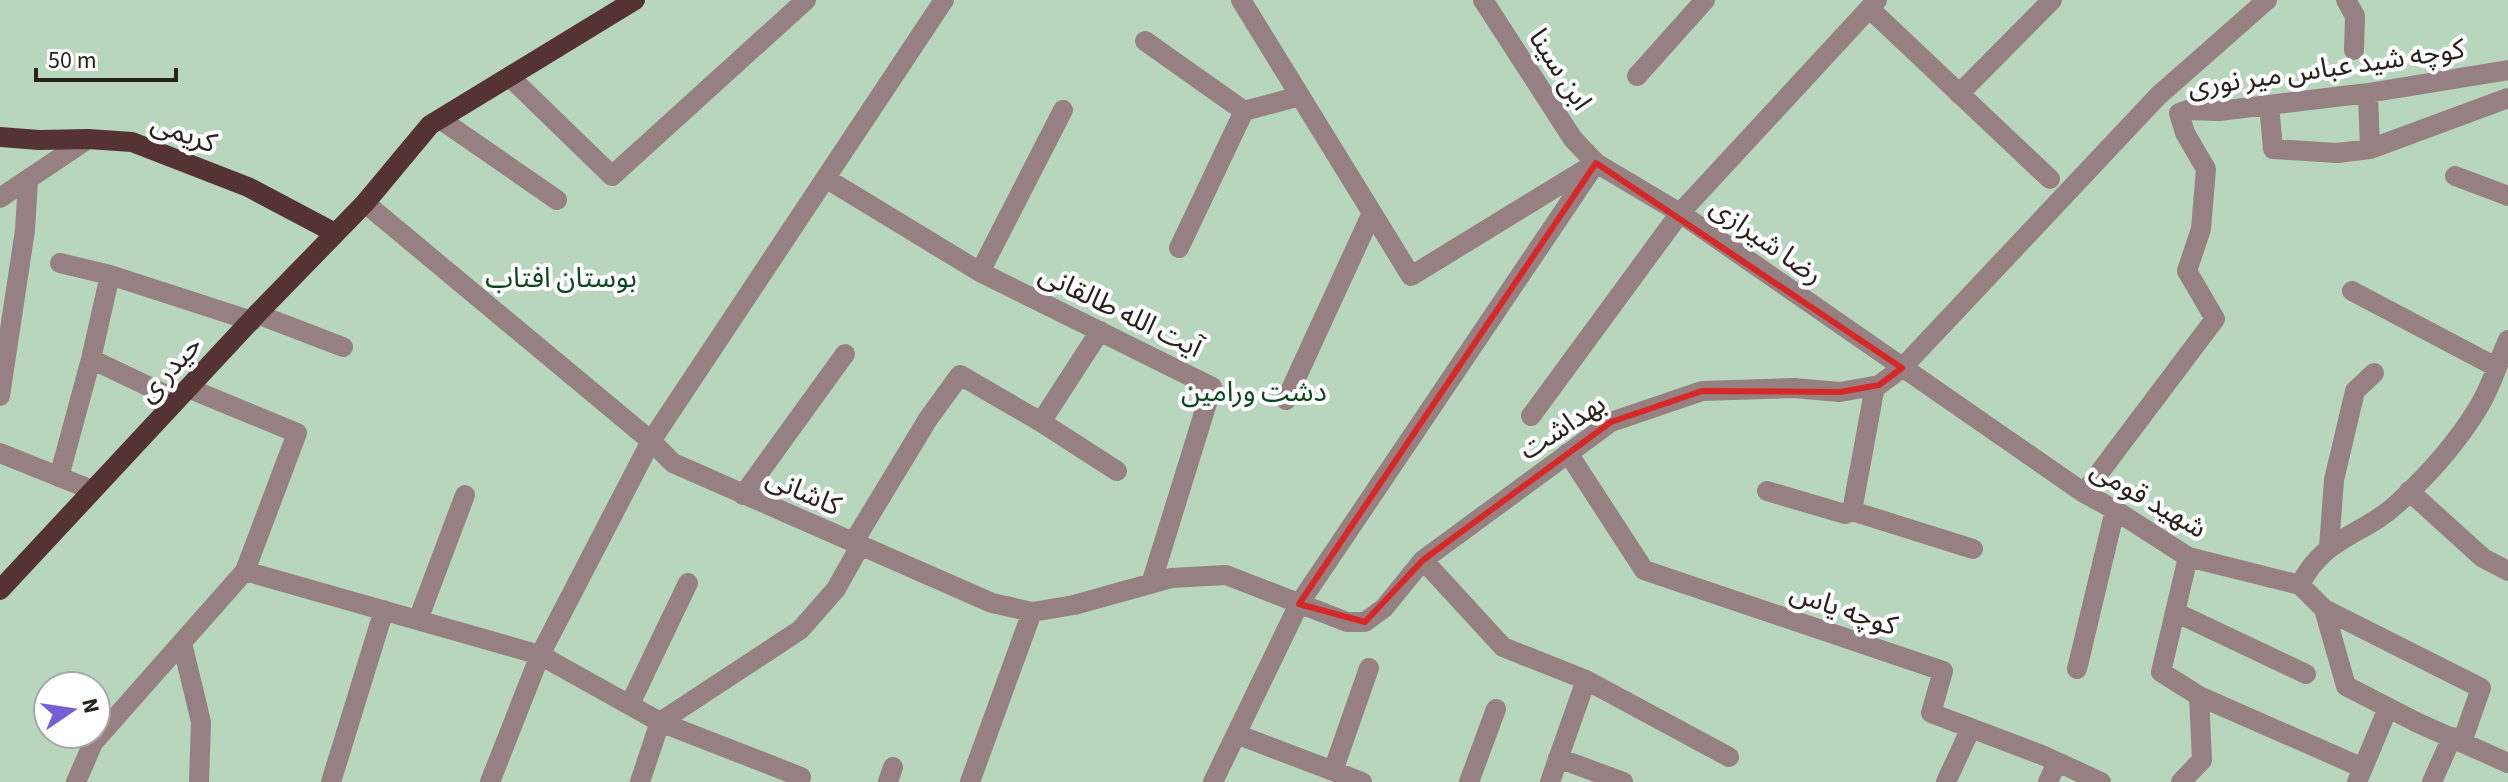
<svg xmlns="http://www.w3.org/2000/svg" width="2508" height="782" font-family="'Source Sans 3','Noto Sans Arabic',sans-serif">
<rect width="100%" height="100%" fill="#f1ded0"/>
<path fill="#b8d6bd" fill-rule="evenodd" d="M0,0H2508V782H0ZM48,686H96V734H48Z"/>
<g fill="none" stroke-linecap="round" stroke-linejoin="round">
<path stroke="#968081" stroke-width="20" d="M1241,0L1411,276L1589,167
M1483,0L1573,139L1596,163L1680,213L2084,493L2115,510L2188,557L2300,585L2324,609L2346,686L2418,723L2508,763
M2346,0L2355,16L2354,50
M1870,9L2050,179
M1145,41L1244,111L1300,96
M1637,76L1705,0
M510,77L612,176L806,0
M2368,93L2370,149
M1959,94L2052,0
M2269,105L2273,149L2337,153L2370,149L2508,98
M440,119L557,200
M2455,176L2508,196
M827,179L980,272L1212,387L1151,584
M0,198L88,139
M365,203L651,441L673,463L992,603L1032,612L1074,605L1171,578L1226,575L1347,622H1365L1384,608L1423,560L1611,422L1702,391L1794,388L1840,392L1879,385L1902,368L2158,96L2267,0
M1179,248L1244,111
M60,263L110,275L252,321
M980,272L1063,110
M2352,291L2496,367
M257,314L343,347
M91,359L177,400
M1875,386L1852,511L1973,549
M0,396L25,230L28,181
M1286,400L1372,213
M1531,416L1680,213L1877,0
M1041,422L1100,331
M0,453L92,490
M1568,453L1644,570L1943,671L1931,713L2042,755L2101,782
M59,477L91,359L110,275
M1767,491L1845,514L1852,511
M2409,491L2483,558L2508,571
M2084,493L2215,319L2187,271L2201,229L2206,169L2185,133L2179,113L2187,110L2219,111L2368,93L2508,70
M743,495L845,354
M853,543L928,419L960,375L1041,422L1117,471
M2329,547L2334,480L2355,391L2374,373
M1423,560L1503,647L1586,680L1729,757
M245,571L540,655L660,722L801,777
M2300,585C2324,536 2363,536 2398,503C2427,476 2457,443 2478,408C2491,388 2498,362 2508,340
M2324,609L2481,688L2462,742
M2175,612L2306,674
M418,620L465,495
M182,643L201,722L199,782
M2077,669L2115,510
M2199,696L2363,768
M630,704L688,583
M1236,734L1362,782
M1558,758L1623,782
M1333,771L1369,668
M76,782L93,743L245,571L297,433L188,388
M331,782L384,610
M490,782L540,655L651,441L944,0
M640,782L660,722L800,630L836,589L860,546
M888,782L893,767
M970,782L1032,612
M1213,782L1299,604L1596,163
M1469,782L1496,709
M1550,782L1586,680
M1946,782L1971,728
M2048,782L2057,762
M2181,782L2202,760L2199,696L2161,672L2188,557
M2357,782L2388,708
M2432,782L2452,737"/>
<path stroke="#553234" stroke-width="20" d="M0,137L39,140L88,139L132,142L248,187L335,233
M0,590L257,314L365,203L430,125L635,0"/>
</g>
<path fill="none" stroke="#d62828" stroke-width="6" stroke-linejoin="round" d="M1596,163L1902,368L1879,385L1840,392L1702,391L1611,422L1423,560L1365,622L1299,604Z"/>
<g text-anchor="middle" stroke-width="8" stroke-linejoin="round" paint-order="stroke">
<g font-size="28" fill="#28211c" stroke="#fff">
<text transform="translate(2326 67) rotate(-8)" y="10">کوچه شید عباس میر نوری</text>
<text transform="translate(1561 69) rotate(57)" y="10">ابن سینا</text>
<text transform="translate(184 132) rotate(20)" y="10">کریمی</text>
<text transform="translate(1767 240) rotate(35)" y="10">رضا شیرازی</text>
<text transform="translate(1121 310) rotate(26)" y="10">آیت الله طالقانی</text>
<text transform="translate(169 368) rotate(-47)" y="10">حیدر ی</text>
<text transform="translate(1562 426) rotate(-33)" y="10">بهداشت</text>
<text transform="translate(804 491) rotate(24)" y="10">کاشانی</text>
<text transform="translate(2149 498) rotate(30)" y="10">شهید قومی</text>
<text transform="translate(1844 608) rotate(19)" y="10">کوچه یاس</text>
</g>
<g font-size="28" fill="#0a471f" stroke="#fff">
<text x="561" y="287">بوستان افتاب</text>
<text x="1254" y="401">دشت ورامین</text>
</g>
</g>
<g transform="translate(72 710) rotate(77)"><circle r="38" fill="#ffffff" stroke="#a9a6a4" stroke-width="2"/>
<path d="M0-6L14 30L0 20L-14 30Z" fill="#775ed9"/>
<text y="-12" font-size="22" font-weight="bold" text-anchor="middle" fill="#28211c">N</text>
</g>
<path d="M36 68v12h140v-12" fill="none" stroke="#28211c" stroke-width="4"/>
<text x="48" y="68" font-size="24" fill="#28211c" stroke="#ffffff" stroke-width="6" paint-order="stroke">50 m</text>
</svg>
